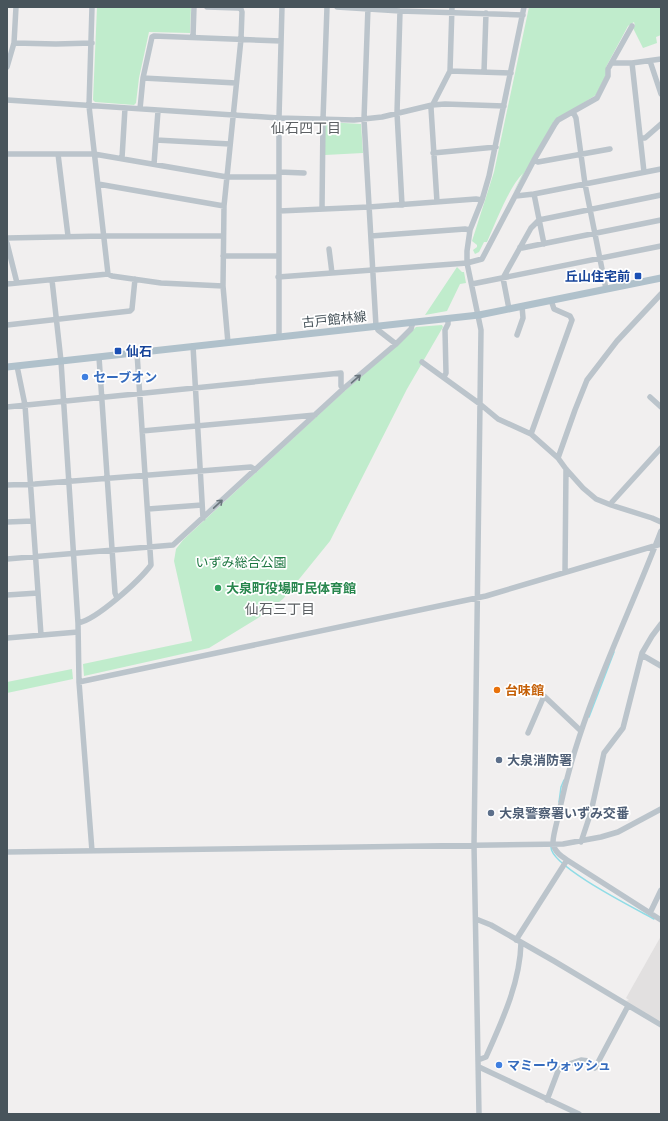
<svg xmlns="http://www.w3.org/2000/svg" width="668" height="1121" font-family="Helvetica,'Noto Sans JP',sans-serif">
<rect width="100%" height="100%" fill="#f1efef"/>
<path fill="#e2e0e0" d="M661,936V1023L625,1001L629,1000L626,998Z"/>
<path fill="#c0eccc" d="M97,7H191L190,33L149,32L139,78L136,103L134,105L95,102L93,100Z
M529,7H661V35L656,37L657,43L643,48L633,28L635,26L634,22L628,26L606,67V75L596,95L554,121L513,193L523,173C508,189 496,222 487,242H484L479,252L475,254L473,250L477,247V245L472,241L494,172Z
M327,122L361,124L363,153L325,155V124Z
M457,267L462,272H464L466,283L460,284L447,311L425,315Z
M442,325L443,327L407,389L330,541L283,599L258,618L209,648L84,676L83,664L192,641L174,561L176,549L183,540L340,395L397,345L416,327Z
M72,669L73,679L7,693V682Z"/>
<g fill="none" stroke-linecap="round" stroke-linejoin="round">
<path stroke="#90dce6" stroke-width="1.5" d="M589,717L614,652
M559,802L561,787L564,780
M551,847C550,866 636,909 654,919"/>
<path stroke="#bbc4cb" stroke-width="5.5" d="M92,7L89,106L108,274
M207,7L238,8L241,9L242,12L241,39L224,206L223,286L228,343
M337,7L400,11L523,15
M368,7L364,119L376,326L378,330L396,344
M400,11L397,113L402,205
M193,37L194,7
M14,43L56,44L92,43
M650,61L661,94
M612,63H632L661,59
M632,63L644,172
M7,67L14,43L16,7
M450,71L511,73
M484,72L486,13
M143,78L236,83
M7,100L279,118L354,120L382,117L432,105L445,104L504,106
M140,109L143,78L152,37L154,36L281,41
M573,112L576,118L585,184L606,289
M641,138H645L661,124
M156,140L230,144
M433,153L496,147
M7,154H94L227,177H279
M58,154L68,236
M122,158L125,108
M534,160L538,162L610,149
M154,164L158,111
M279,172L304,173
M98,184L224,206
M534,194L544,244
M516,196L534,194L661,169
M437,202L431,108L450,71L452,7
M322,209L323,119L327,7
M279,211L369,207L476,199L482,200
M371,236L465,229L470,230
M7,238L103,236H223
M7,243L17,283
M520,247L522,248L661,220
M329,249L332,273
M223,256H278
M278,277L467,263L482,259L534,160L555,124L558,120L597,98L608,76V69L632,26
M52,280L61,361L78,623L79,682L92,851
M7,284L108,274L112,276L161,283L223,286
M472,284L661,246
M509,309L503,278L531,228L539,220L661,195
M7,325L130,311L132,309L135,279
M517,335L523,318L522,306
M279,337V118L282,7
M193,346L203,518
M99,357L115,593L117,598
M422,362L480,404L498,419L531,434L558,458L566,469L583,488L596,499L611,505L652,518L661,522
M17,366L25,405L41,635
M444,377L446,373L445,330L448,324V318
M650,397L661,407
M7,407L341,373V386L343,389
M142,431L315,415
M531,434L572,320L570,316L554,309L551,300
M558,458L575,410L587,380L617,341L661,294
M7,485L35,484L251,467L255,470
M611,505L612,502L661,448
M148,509L202,505
M7,522L33,521
M661,531C626,623 580,711 560,808C559,816 552,837 553,844C555,852 561,856 567,860L661,920
M7,559L173,545L343,389L396,344L411,329L413,322
M565,572L566,469
M7,595L38,593
M78,623C96,620 139,581 151,565L137,353
M7,638L78,632
M642,655L661,666
M79,682L486,596L661,544
M528,733L544,696L581,731
M581,842L591,812L604,753L623,728L642,653L652,636L661,624
M7,852L563,844L601,837L618,832L661,809
M650,913L661,890
M476,919L491,925L554,961L661,1025
M516,940L567,860
M478,1060L486,1057C502,1021 520,983 521,943
M479,1067L579,1114
M547,1100L558,1071L563,1066L581,1060L589,1061L595,1068L628,1006
M479,1114L474,845L481,330L467,263V251L470,230L482,200L489,176L524,7"/>
<path stroke="#b0c1cb" stroke-width="7" d="M7,367L479,315L661,278"/>
</g>
<defs><path id="oneway-shaft" d="M-6 0H5M1.5-3L5.5 0L1.5 3" fill="none" stroke-width="1.6" stroke-linecap="round" stroke-linejoin="round"/></defs>
<g stroke="#6a767d">
<use href="#oneway-shaft" transform="translate(356 379) rotate(-41)"/>
<use href="#oneway-shaft" transform="translate(218 504) rotate(-43)"/>
</g>
<g fill="#1a4fb4" stroke="#fff" stroke-width="1.5">
<rect x="634" y="272" width="8" height="8" rx="2"/>
<rect x="114" y="347" width="8" height="8" rx="2"/>
</g>
<g fill="#3f7fe0" stroke="#fff" stroke-width="1.5">
<circle cx="85" cy="377" r="4"/>
<circle cx="499" cy="1065" r="4"/>
</g>
<circle fill="#2e9e5b" stroke="#fff" stroke-width="1.5" cx="218" cy="588" r="4"/>
<circle fill="#e8710a" stroke="#fff" stroke-width="1.5" cx="497" cy="690" r="4"/>
<g fill="#5c6f8a" stroke="#fff" stroke-width="1.5">
<circle cx="499" cy="760" r="4"/>
<circle cx="491" cy="813" r="4"/>
</g>
<g text-anchor="middle" stroke-width="3.5" stroke-linejoin="round" paint-order="stroke">
<g font-size="13" font-weight="bold" fill="#164399" stroke="#fff" text-anchor="end">
<text x="630" y="281">丘山住宅前</text>
<text x="126" y="356" text-anchor="start">仙石</text>
</g>
<g font-size="13" fill="#48545b" stroke="#fff">
<text transform="translate(334 319) rotate(-6)" y="5">古戸館林線</text>
</g>
<g font-size="13" font-weight="bold" fill="#366cbe" stroke="#fff" text-anchor="start">
<text x="93" y="382">セーブオン</text>
<text x="507" y="1070">マミーウォッシュ</text>
</g>
<g font-size="13" fill="#1d7741" stroke="#fff">
<text x="241" y="567">いずみ総合公園</text>
</g>
<g font-size="13" font-weight="bold" fill="#27864d" stroke="#fff" text-anchor="start">
<text x="226" y="593">大泉町役場町民体育館</text>
</g>
<g font-size="13" font-weight="bold" fill="#c56008" stroke="#fff" text-anchor="start">
<text x="505" y="695">台味館</text>
</g>
<g font-size="13" font-weight="bold" fill="#4e5e75" stroke="#fff" text-anchor="start">
<text x="507" y="765">大泉消防署</text>
<text x="499" y="818">大泉警察署いずみ交番</text>
</g>
<g font-size="14" fill="#5c6063" stroke="#fff">
<text x="306" y="133">仙石四丁目</text>
<text x="280" y="614">仙石三丁目</text>
</g>
</g>
<rect width="668" height="1121" fill="none" stroke="#48545b" stroke-width="16"/>
</svg>
